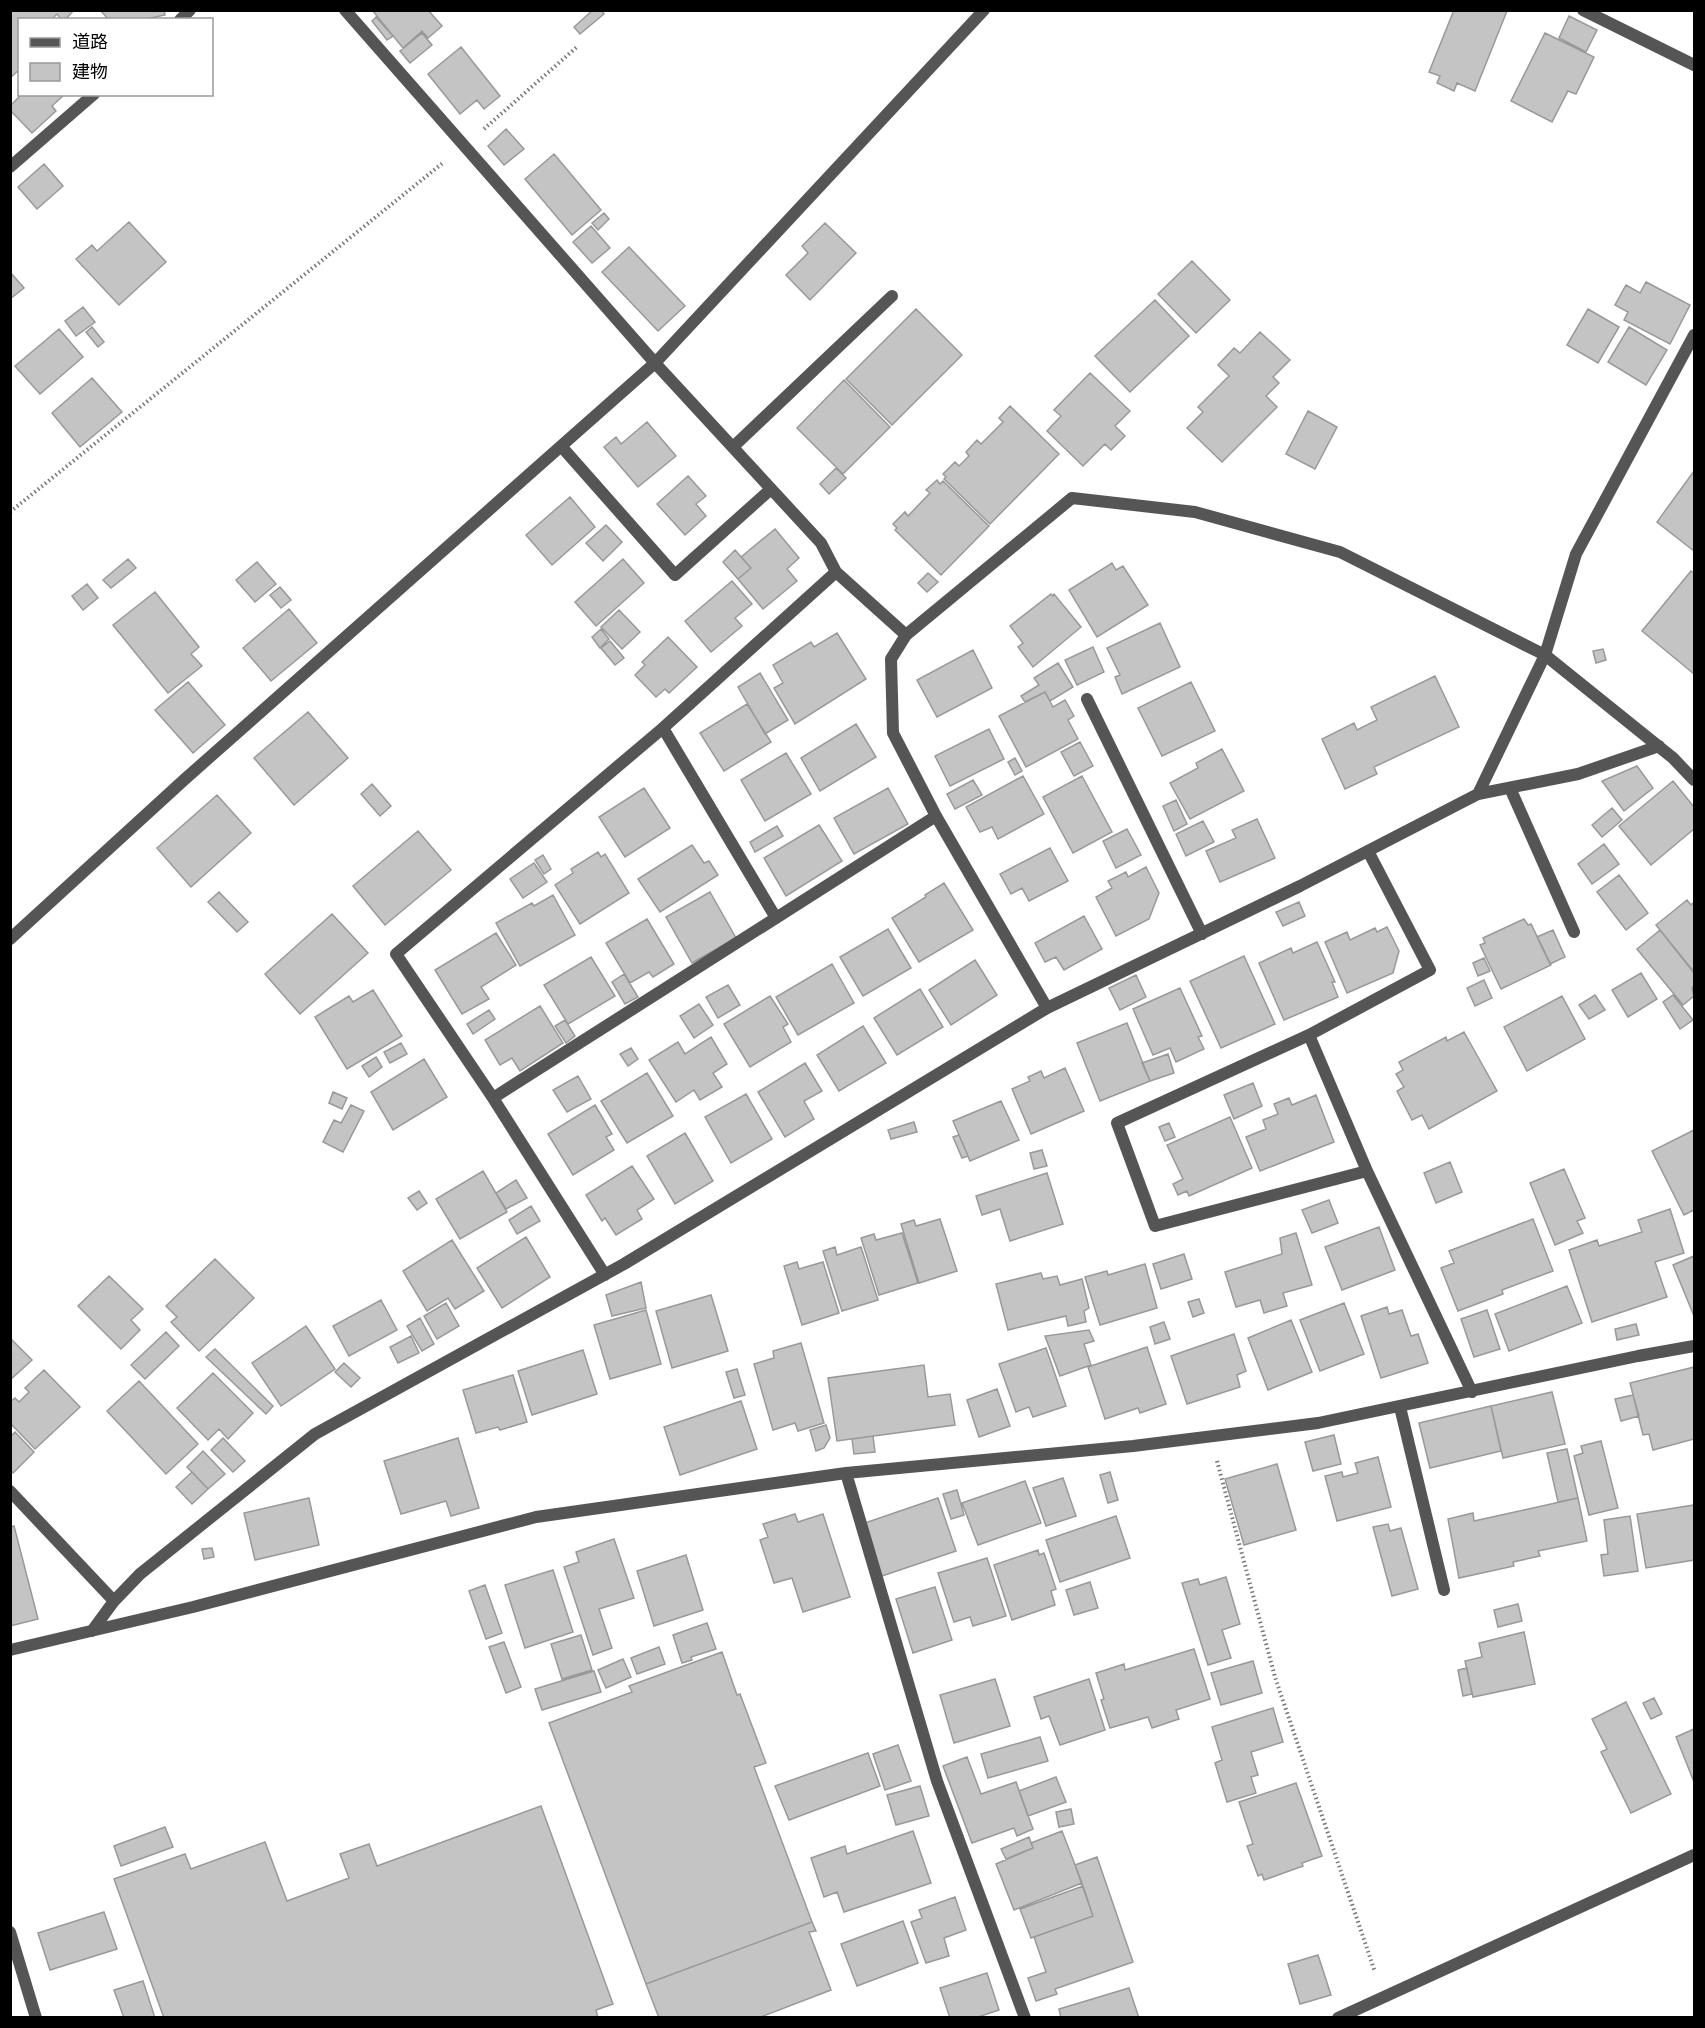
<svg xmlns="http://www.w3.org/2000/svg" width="1705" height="2028" font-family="Rubik,'Noto Sans JP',sans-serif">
<rect width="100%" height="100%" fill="#fff"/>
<path fill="#c4c4c4" stroke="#999" stroke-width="1.5" d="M10,10H74L65,20H62L57,14L51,20H20V69L10,78Z
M100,10H164L165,15L141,20H109Z
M372,10H428L442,26L428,38L422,31L403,48Z
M593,10H601L604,14L580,34L574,27Z
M1454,10L1507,11L1475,91L1457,83L1454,91L1437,83L1440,76L1429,72Z
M1569,16L1597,30L1586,52L1559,38Z
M376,17L393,36L387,40L372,21Z
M422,33L432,45L410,63L400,51Z
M1545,33L1594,57L1576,94L1568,91L1552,122L1511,101Z
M461,47L500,96L484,109L477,100L460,114L428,74Z
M22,94H65L52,106L56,111L32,133L10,110V106Z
M506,129L524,149L504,165L488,146Z
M554,154L601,210L572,235L525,179Z
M44,164L63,186L37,209L18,187Z
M604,213L609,219L598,230L592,223Z
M129,222L166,262L119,305L76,259L92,245L97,251Z
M825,223L856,253L810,300L786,275L808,253L802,246Z
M591,226L610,248L592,263L573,242Z
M629,247L685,306L658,331L602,272Z
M1192,261L1230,300L1196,333L1158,294Z
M10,272L24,288L10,299Z
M1646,282L1690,305L1670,344L1624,320L1628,312L1615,305L1626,285L1640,293Z
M1155,300L1189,336L1130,392L1095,356Z
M83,307L95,322L76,336L65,321Z
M916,309L962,355L892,425L846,379Z
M1588,309L1619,327L1598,363L1567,345Z
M92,327L104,342L98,347L86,332Z
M1629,327L1667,350L1646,385L1608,362Z
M59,329L83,357L40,394L15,366Z
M1260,332L1290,360L1273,377L1279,383L1266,396L1277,407L1222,462L1187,428L1203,412L1198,407L1229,376L1218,365L1234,348L1240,353Z
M1090,373L1130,411L1115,426L1125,436L1111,450L1105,444L1083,466L1047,431L1061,416L1054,410Z
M92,378L122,412L80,447L52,413Z
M844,380L890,427L843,474L797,428Z
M1010,406L1059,454L990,524L944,479L946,477L943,474L955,462L959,466L969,456L966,452L977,440L981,444L1003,422L999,418Z
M1308,411L1337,427L1315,469L1286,454Z
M647,422L676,456L638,487L604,447L616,437L621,444Z
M836,468L846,478L829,494L820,484Z
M1694,471V551L1657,522Z
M688,476L706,496L696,504L706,516L685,535L657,504Z
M937,480L940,484L943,481L989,526L941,575L895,530L897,528L893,524L905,512L908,516L930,493L926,490Z
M570,497L595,527L552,565L526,535Z
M606,525L622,542L603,561L586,543Z
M775,529L799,558L787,569L797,581L763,609L738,579L751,568L741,557Z
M735,550L751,568L738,579L723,562Z
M128,559L136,568L111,588L103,580Z
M623,559L644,583L596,626L575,602Z
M257,562L276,584L255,602L236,580Z
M1112,563L1116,570L1123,566L1148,605L1097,637L1069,590Z
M1691,571L1694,573V674L1642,631Z
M928,573L938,582L927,592L918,583Z
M732,581L752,604L735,618L742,626L711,652L685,621Z
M87,584L98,598L83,610L72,596Z
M280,587L291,600L281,608L270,595Z
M155,592L199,647L191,654L202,666L168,693L113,625Z
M1051,594L1053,596L1054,594L1081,627L1033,667L1018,647L1023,643L1010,626Z
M289,609L317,643L271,681L243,648Z
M619,610L640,632L622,649L601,627Z
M1160,623L1180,667L1122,694L1115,677L1120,675L1107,648Z
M601,629L609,639L600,648L592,637Z
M837,633L866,679L795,724L774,688L783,683L773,665L811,642L814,647Z
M668,637L697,667L669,693L665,689L656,697L635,675L645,665L642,662Z
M610,641L624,658L615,665L601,648Z
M1093,647L1104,672L1077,685L1065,660Z
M1603,649L1606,660L1596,663L1593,651Z
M973,650L992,688L937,717L917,680Z
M1058,663L1073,687L1050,701L1045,692L1025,702L1021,696L1039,685L1034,678Z
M760,673L788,720L765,734L738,687Z
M1435,676L1459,727L1374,767L1377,774L1345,789L1322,739L1354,723L1357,730L1377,720L1371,707Z
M188,682L225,725L193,753L155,710Z
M1191,682L1215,731L1162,756L1138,708Z
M1045,692L1053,707L1065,700L1074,716L1068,720L1078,739L1026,767L999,716Z
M747,704L771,742L724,771L700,733Z
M308,712L348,758L294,805L254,758Z
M856,724L876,757L820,791L801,758Z
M989,729L1004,759L950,786L935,756Z
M1080,742L1093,766L1074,776L1061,752Z
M1222,749L1244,791L1190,819L1170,783L1198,768L1196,763Z
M786,753L811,794L765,821L741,780Z
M1015,758L1022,771L1015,775L1008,762Z
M1637,766L1653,788L1624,811L1602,781Z
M1023,776L1044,814L998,839L992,827L980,832L966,807Z
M1082,776L1112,832L1073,853L1043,797Z
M973,780L982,795L955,809L947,794Z
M1673,781L1694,807V829L1651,865L1619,826Z
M372,784L391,806L380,816L361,794Z
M644,788L670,828L625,857L599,817Z
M888,788L908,824L854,854L834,818Z
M217,795L251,833L191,887L157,848Z
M1176,800L1187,824L1174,831L1163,806Z
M1612,808L1622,820L1602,837L1592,825Z
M1257,819L1275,858L1220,882L1206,851L1236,838L1232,830Z
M1203,821L1214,842L1186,856L1176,834Z
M819,825L842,861L786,896L764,858Z
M777,826L783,836L755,852L750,842Z
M1127,829L1141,855L1116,868L1103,841Z
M418,831L451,870L385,925L353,886Z
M1604,844L1619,864L1592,884L1578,864Z
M692,845L704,863L709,861L718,875L660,912L638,879Z
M1050,848L1068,881L1029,901L1022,888L1011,894L1000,874Z
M598,852L601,857L605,854L629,893L580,924L555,885L573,873L571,869Z
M543,855L551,869L544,874L535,860Z
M534,863L547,882L523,898L510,879Z
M1146,867L1159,893L1149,919L1116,936L1096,897L1112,888L1108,881L1126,872L1128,877Z
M1619,875L1648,913L1626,930L1597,892Z
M944,883L973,930L919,962L892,918L926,897L925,895Z
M219,892L248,922L237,932L208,902Z
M710,892L736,938L692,963L666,917Z
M553,895L575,935L520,966L496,923L532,903L534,906Z
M1687,900L1691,905L1694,902V972L1656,925Z
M1299,902L1305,916L1283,926L1276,912Z
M332,914L368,953L300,1014L265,974Z
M1084,916L1102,949L1064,970L1056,957L1045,962L1035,943Z
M647,919L674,964L653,977L649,972L630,983L606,943Z
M1524,919L1528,925L1531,924L1551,965L1501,989L1480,945L1485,943L1483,938Z
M1387,927L1399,951L1393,973L1347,993L1325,942L1347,932L1350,940L1375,928L1377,932Z
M888,929L911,968L863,996L840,957Z
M1553,930L1565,957L1550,964L1537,937Z
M1660,930L1694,973V986L1692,988L1694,996L1683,1005L1637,949Z
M496,933L516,965L481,987L489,999L462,1014L435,970Z
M1317,942L1335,982H1332L1338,997L1284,1020L1259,963L1291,948L1293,953Z
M1244,956L1275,1024L1221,1048L1190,981Z
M591,957L615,996L568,1024L544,985Z
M1484,958L1490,971L1478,976L1473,963Z
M975,960L997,995L951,1025L929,990Z
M832,964L854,1003L798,1035L776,997Z
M1641,973L1657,999L1628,1017L1612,990Z
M624,974L638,997L625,1004L612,982Z
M1136,975L1146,997L1120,1010L1109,988Z
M1484,980L1492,998L1475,1006L1467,988Z
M728,985L740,1005L718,1018L706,997Z
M1180,988L1202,1036L1198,1037L1204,1049L1176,1062L1170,1048L1153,1055L1133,1009Z
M920,989L943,1027L897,1055L874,1018Z
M373,990L402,1036L347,1069L315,1017L349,996L353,1002Z
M1595,995L1605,1010L1589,1019L1579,1005Z
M1673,995L1693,1020L1680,1029L1663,1002Z
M770,996L788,1024L783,1027L791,1042L750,1067L724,1024Z
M1562,996L1585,1039L1527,1071L1504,1027Z
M699,1004L713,1025L694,1038L680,1016Z
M540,1006L563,1043L520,1071L512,1058L500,1065L485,1040Z
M489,1010L495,1019L473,1034L467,1024Z
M565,1020L575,1036L566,1043L555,1026Z
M1127,1023L1150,1081L1100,1101L1077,1043Z
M863,1026L886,1063L839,1091L817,1055Z
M1464,1032L1497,1091L1429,1129L1422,1115L1412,1120L1397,1091L1404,1087L1396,1074L1403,1070L1399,1062L1446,1037L1447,1041Z
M711,1037L727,1064L713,1073L722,1087L700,1100L694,1090L676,1102L649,1060L678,1042L685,1054Z
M401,1043L407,1054L390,1063L384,1052Z
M631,1048L638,1059L628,1066L620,1054Z
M1168,1054L1174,1073L1150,1081L1142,1063Z
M376,1057L382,1067L369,1077L362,1066Z
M424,1059L447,1097L393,1130L371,1092Z
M805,1063L822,1091L804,1101L814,1119L785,1137L758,1092Z
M1065,1068L1084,1111L1031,1134L1012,1089L1030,1081L1028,1077L1041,1071L1044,1078Z
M647,1073L673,1116L627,1143L601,1101Z
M578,1076L591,1099L567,1112L553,1090Z
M1253,1083L1262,1106L1234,1119L1224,1095Z
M333,1092L347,1098L342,1109L329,1103Z
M746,1094L772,1139L731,1163L705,1117Z
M1316,1095L1334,1142L1260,1171L1246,1137L1266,1129L1263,1120L1278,1114L1274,1104L1289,1098L1292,1105Z
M1001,1101L1019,1140L970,1161L953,1121Z
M351,1105L364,1111L343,1152L323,1142L334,1120L341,1123Z
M595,1105L612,1134L606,1137L614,1150L573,1175L548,1134Z
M1230,1117L1252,1168L1189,1196L1187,1191L1178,1195L1173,1184L1183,1179L1167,1145Z
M914,1122L917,1132L891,1139L888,1130Z
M1169,1123L1175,1137L1165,1141L1159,1127Z
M1694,1130V1210L1684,1215L1652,1151Z
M685,1133L713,1181L675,1204L647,1156Z
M959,1135L968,1156L962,1158L953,1137Z
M1042,1150L1047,1166L1034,1169L1030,1153Z
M1450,1162L1462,1192L1436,1203L1424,1173Z
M632,1166L654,1199L637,1210L642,1219L616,1235L605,1218L602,1221L586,1195Z
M1564,1169L1585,1218L1577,1221L1583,1233L1555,1245L1530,1183Z
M483,1171L507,1212L460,1239L436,1199Z
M1047,1173L1063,1224L1010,1241L1000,1209L982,1215L976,1196Z
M516,1180L527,1198L506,1209L496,1193Z
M419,1191L427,1203L417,1210L408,1198Z
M1329,1200L1338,1223L1312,1233L1302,1210Z
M531,1206L540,1221L517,1234L509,1220Z
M1670,1209L1684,1253L1655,1262L1667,1297L1592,1322L1569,1250L1597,1240L1599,1246L1642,1232L1638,1220Z
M940,1219L957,1271L919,1283L901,1224L914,1220L916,1226Z
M1533,1219L1553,1271L1502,1290L1503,1294L1458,1311L1441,1268L1454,1263L1449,1251Z
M1379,1227L1395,1270L1342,1290L1325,1247Z
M902,1233L918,1283L879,1295L861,1238L874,1234L876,1240Z
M1296,1233L1312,1285L1283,1293L1287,1306L1264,1313L1260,1300L1236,1307L1225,1272L1282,1254L1280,1238Z
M526,1237L550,1277L502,1308L477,1268Z
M452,1240L484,1291L455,1309L448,1298L427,1311L403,1271Z
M835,1247L837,1255L861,1247L878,1300L842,1311L823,1251Z
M1184,1254L1192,1279L1161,1289L1153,1264Z
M1694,1256V1316L1673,1265Z
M215,1259L254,1298L199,1351L171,1322L177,1317L166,1306Z
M797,1262L799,1269L823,1262L839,1313L802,1325L784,1266Z
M1145,1264L1157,1308L1100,1325L1085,1277L1107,1271L1108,1275Z
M1041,1273L1043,1279L1057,1276L1060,1285L1082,1279L1089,1308L1084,1311L1086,1322L1068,1326L1066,1316L1008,1330L996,1284Z
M109,1276L143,1309L131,1320L140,1330L121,1349L78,1306Z
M641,1282L646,1308L612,1316L606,1295Z
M1567,1286L1582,1323L1509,1351L1495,1314Z
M711,1295L728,1351L672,1368L656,1311Z
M1199,1299L1204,1313L1193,1317L1188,1302Z
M381,1300L397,1330L349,1356L333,1326Z
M446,1303L459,1326L437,1339L424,1316Z
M1344,1303L1364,1354L1320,1371L1300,1320Z
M1387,1307L1389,1314L1402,1310L1411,1336L1418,1334L1428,1363L1381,1378L1361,1316Z
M646,1310L661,1364L610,1379L594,1325Z
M1487,1310L1500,1349L1474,1357L1461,1319Z
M420,1318L434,1344L422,1351L407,1326Z
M1291,1320L1312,1372L1268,1390L1248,1338Z
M1164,1322L1170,1339L1155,1344L1150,1327Z
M1636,1324L1639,1335L1617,1340L1615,1329Z
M306,1326L335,1369L281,1406L252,1363Z
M1089,1330L1094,1341L1084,1344L1091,1365L1060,1376L1045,1336Z
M166,1332L179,1346L145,1379L131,1365Z
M1234,1334L1246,1371L1237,1375L1240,1387L1187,1404L1171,1356Z
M411,1336L419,1353L398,1363L390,1347Z
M10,1338L32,1360L10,1380Z
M801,1343L824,1423L798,1431L795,1423L773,1430L754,1364L774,1358L773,1351Z
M1147,1347L1166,1404L1140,1413L1138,1408L1105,1419L1088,1367Z
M1046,1348L1066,1406L1033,1417L1029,1407L1016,1412L999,1364Z
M215,1349L273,1406L266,1414L206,1357Z
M583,1350L597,1394L532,1415L518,1371Z
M344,1363L360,1378L351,1387L335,1372Z
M924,1365L928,1397L950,1394L955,1425L837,1441L828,1378Z
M1694,1367V1439L1653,1450L1649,1434L1643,1435L1630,1383Z
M737,1369L745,1395L734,1398L726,1372Z
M44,1370L80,1407L35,1449L10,1423V1402L15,1398L19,1402L29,1392L25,1388Z
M213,1373L253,1413L228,1439L219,1429L208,1440L177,1408Z
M513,1375L527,1422L500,1430L498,1427L476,1433L463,1390Z
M139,1381L198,1444L166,1474L107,1411Z
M997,1389L1010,1426L979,1437L967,1400Z
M1552,1392L1565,1444L1503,1458L1491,1406Z
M1633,1395L1639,1416L1621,1421L1615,1399Z
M741,1401L757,1449L680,1475L664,1427Z
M1491,1406L1501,1451L1430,1468L1419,1423Z
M826,1425L830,1438L824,1448L816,1451L810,1430Z
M15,1432L34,1452L13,1473L10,1470V1437Z
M1334,1435L1341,1464L1313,1471L1305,1442Z
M873,1436L875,1452L854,1454L852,1439Z
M223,1438L245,1461L233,1472L211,1450Z
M458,1438L479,1508L451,1516L446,1501L401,1514L384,1461Z
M1601,1441L1618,1508L1589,1515L1574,1456L1583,1453L1581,1446Z
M1567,1449L1578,1498L1558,1502L1547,1453Z
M203,1451L225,1474L208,1489L187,1467Z
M1378,1457L1391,1507L1337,1521L1325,1476L1342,1472L1343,1477L1358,1473L1355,1463Z
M1277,1464L1296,1530L1244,1545L1225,1479Z
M192,1472L208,1489L192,1504L176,1487Z
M1110,1472L1118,1500L1108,1503L1100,1475Z
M1063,1478L1076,1516L1046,1526L1033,1488Z
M1025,1481L1041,1523L978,1545L962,1503Z
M957,1490L964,1515L951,1519L943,1494Z
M309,1498L319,1545L255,1560L244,1513Z
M938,1498L956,1551L879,1577L862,1524Z
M1578,1498L1587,1541L1538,1551L1540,1556L1513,1562L1514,1566L1459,1578L1448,1519L1473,1513L1474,1521Z
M1694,1505V1560L1646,1568L1637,1514Z
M795,1514L798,1522L823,1514L850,1597L803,1612L792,1578L774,1583L760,1540L768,1537L763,1524Z
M1116,1516L1130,1558L1060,1582L1046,1540Z
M1630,1516L1638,1571L1604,1576L1601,1555L1608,1554L1604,1520Z
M1388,1524L1390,1531L1401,1528L1418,1589L1392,1596L1373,1527Z
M14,1526L38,1619L10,1626V1527Z
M614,1539L634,1598L599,1609L612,1648L593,1655L564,1567L579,1562L576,1552Z
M212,1548L214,1557L204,1559L202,1549Z
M1038,1550L1039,1555L1044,1553L1056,1589L1051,1591L1055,1605L1012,1620L994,1565Z
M686,1555L703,1610L654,1626L637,1571Z
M987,1558L1006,1616L973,1626L970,1617L954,1622L938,1573Z
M553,1570L573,1632L525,1648L505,1585Z
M1226,1577L1240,1624L1222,1630L1231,1658L1208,1665L1182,1583L1198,1579L1200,1585Z
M1090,1582L1098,1608L1074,1615L1066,1590Z
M485,1585L502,1633L486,1639L469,1591Z
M935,1587L952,1640L913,1653L896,1599Z
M1518,1604L1522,1621L1498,1627L1494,1610Z
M707,1623L716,1649L691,1657L692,1660L682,1663L673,1635Z
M1524,1632L1535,1684L1473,1697L1465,1661L1482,1657L1479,1643Z
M581,1635L592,1670L562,1679L551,1644Z
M504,1642L521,1687L506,1693L489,1647Z
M659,1647L665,1664L637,1674L631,1658Z
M1194,1649L1210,1699L1176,1710L1179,1719L1152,1728L1148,1717L1110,1728L1101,1700L1104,1699L1096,1673L1124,1664L1125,1670Z
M722,1652L737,1695L740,1694L766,1763L754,1767L812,1922L646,1984L549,1723L632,1692L629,1686Z
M623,1659L631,1677L606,1688L598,1670Z
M1253,1661L1262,1693L1221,1705L1211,1673Z
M1467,1668L1472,1694L1463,1696L1458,1670Z
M594,1671L601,1692L542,1710L535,1689Z
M995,1679L1010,1726L954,1743L940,1695Z
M1089,1679L1105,1730L1060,1745L1049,1716L1041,1719L1034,1697Z
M1654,1698L1662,1714L1651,1719L1643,1703Z
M1626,1702L1671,1794L1631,1813L1601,1752L1607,1749L1592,1719Z
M1273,1708L1283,1742L1251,1752L1258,1775L1251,1777L1256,1793L1227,1802L1215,1763L1222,1760L1212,1727Z
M1694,1729V1782L1676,1737Z
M1040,1737L1048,1761L988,1778L981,1754Z
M898,1745L911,1781L885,1790L873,1754Z
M868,1753L880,1786L789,1820L775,1786Z
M967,1757L981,1794L1016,1782L1033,1829L1017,1836L1014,1828L972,1843L943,1766Z
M1056,1777L1066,1802L1028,1816L1019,1791Z
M1296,1783L1322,1856L1302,1863L1303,1866L1264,1880L1262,1874L1258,1876L1247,1846L1253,1844L1239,1802Z
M920,1786L929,1816L896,1825L887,1795Z
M541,1806L613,2004L596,2010L598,2018H164L114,1879L185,1854L191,1869L265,1842L287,1901L349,1878L340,1854L369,1844L377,1866Z
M1071,1809L1074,1824L1059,1827L1056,1812Z
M165,1827L173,1847L121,1866L114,1846Z
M913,1831L931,1883L844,1912L837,1892L824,1897L811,1858L845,1846L847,1854Z
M1062,1831L1082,1883L1014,1910L996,1864L1033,1848L1031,1843Z
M1029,1837L1033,1848L1006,1859L1001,1849Z
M1097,1857L1133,1962L1055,1989L1057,1994L1036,2001L1028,1978L1046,1972L1034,1937L1093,1916L1075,1865Z
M1083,1886L1093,1916L1031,1938L1020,1909Z
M955,1897L966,1930L944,1938L949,1956L926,1963L911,1922L922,1918L919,1910Z
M104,1912L117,1949L50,1970L38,1933Z
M903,1921L918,1963L857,1986L841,1944Z
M812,1922L816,1931L809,1932L831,1990L758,2018H659L646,1984Z
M1318,1955L1331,1995L1300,2004L1288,1964Z
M987,1973L999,2010L975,2018H950L940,1988Z
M143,1981L155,2018H124L114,1990Z
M1129,1988L1139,2018H1061L1059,2009Z"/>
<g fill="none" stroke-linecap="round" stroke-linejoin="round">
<path stroke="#777" stroke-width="4" stroke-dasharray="1.5 3" stroke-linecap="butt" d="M484,129L578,46
M10,512L444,162
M1217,1461L1275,1677L1375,1972"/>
<path stroke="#555" stroke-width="12" d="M345,10L655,363L821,543L836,572L906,635L1072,498L1195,512L1340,552L1545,655L1673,758L1694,780
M1583,10L1694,65
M180,20L190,10
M10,167L94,94
M561,446L675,575L771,489
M733,447L892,296
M906,635L891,659L893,733L936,816L1047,1008
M1087,699L1202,934
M663,728L776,918
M1510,788L1574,932
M1478,794L1578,774L1659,746
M10,939L185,779L655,363L984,10
M1309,1035L1430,970L1368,851
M493,1098L936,816
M1367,1171L1309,1035L1117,1123L1155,1226L1367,1171L1472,1392
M605,1275L493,1098L396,954L663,728L836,572
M1400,1407L1444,1590
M846,1473L937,1781L1025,2018
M10,1491L114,1601
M92,1631L114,1601L140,1574L315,1434L624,1264L1047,1008L1300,886L1478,794L1545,655L1576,554L1694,335
M10,1650L193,1607L536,1517L846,1473L1133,1446L1318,1423L1638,1356L1694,1346
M10,1932L36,2018
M1338,2018L1694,1855"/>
</g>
<rect width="1705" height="2028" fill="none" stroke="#000000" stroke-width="24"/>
<rect x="18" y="18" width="195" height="78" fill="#ffffff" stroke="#999999" stroke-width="1.5"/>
<rect x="30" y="38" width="30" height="9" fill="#555555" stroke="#999999" stroke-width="1.5"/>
<text x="72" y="48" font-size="18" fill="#000000">道路</text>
<rect x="30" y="63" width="30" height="18" fill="#c4c4c4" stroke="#999999" stroke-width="1.5"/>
<text x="72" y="78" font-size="18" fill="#000000">建物</text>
</svg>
